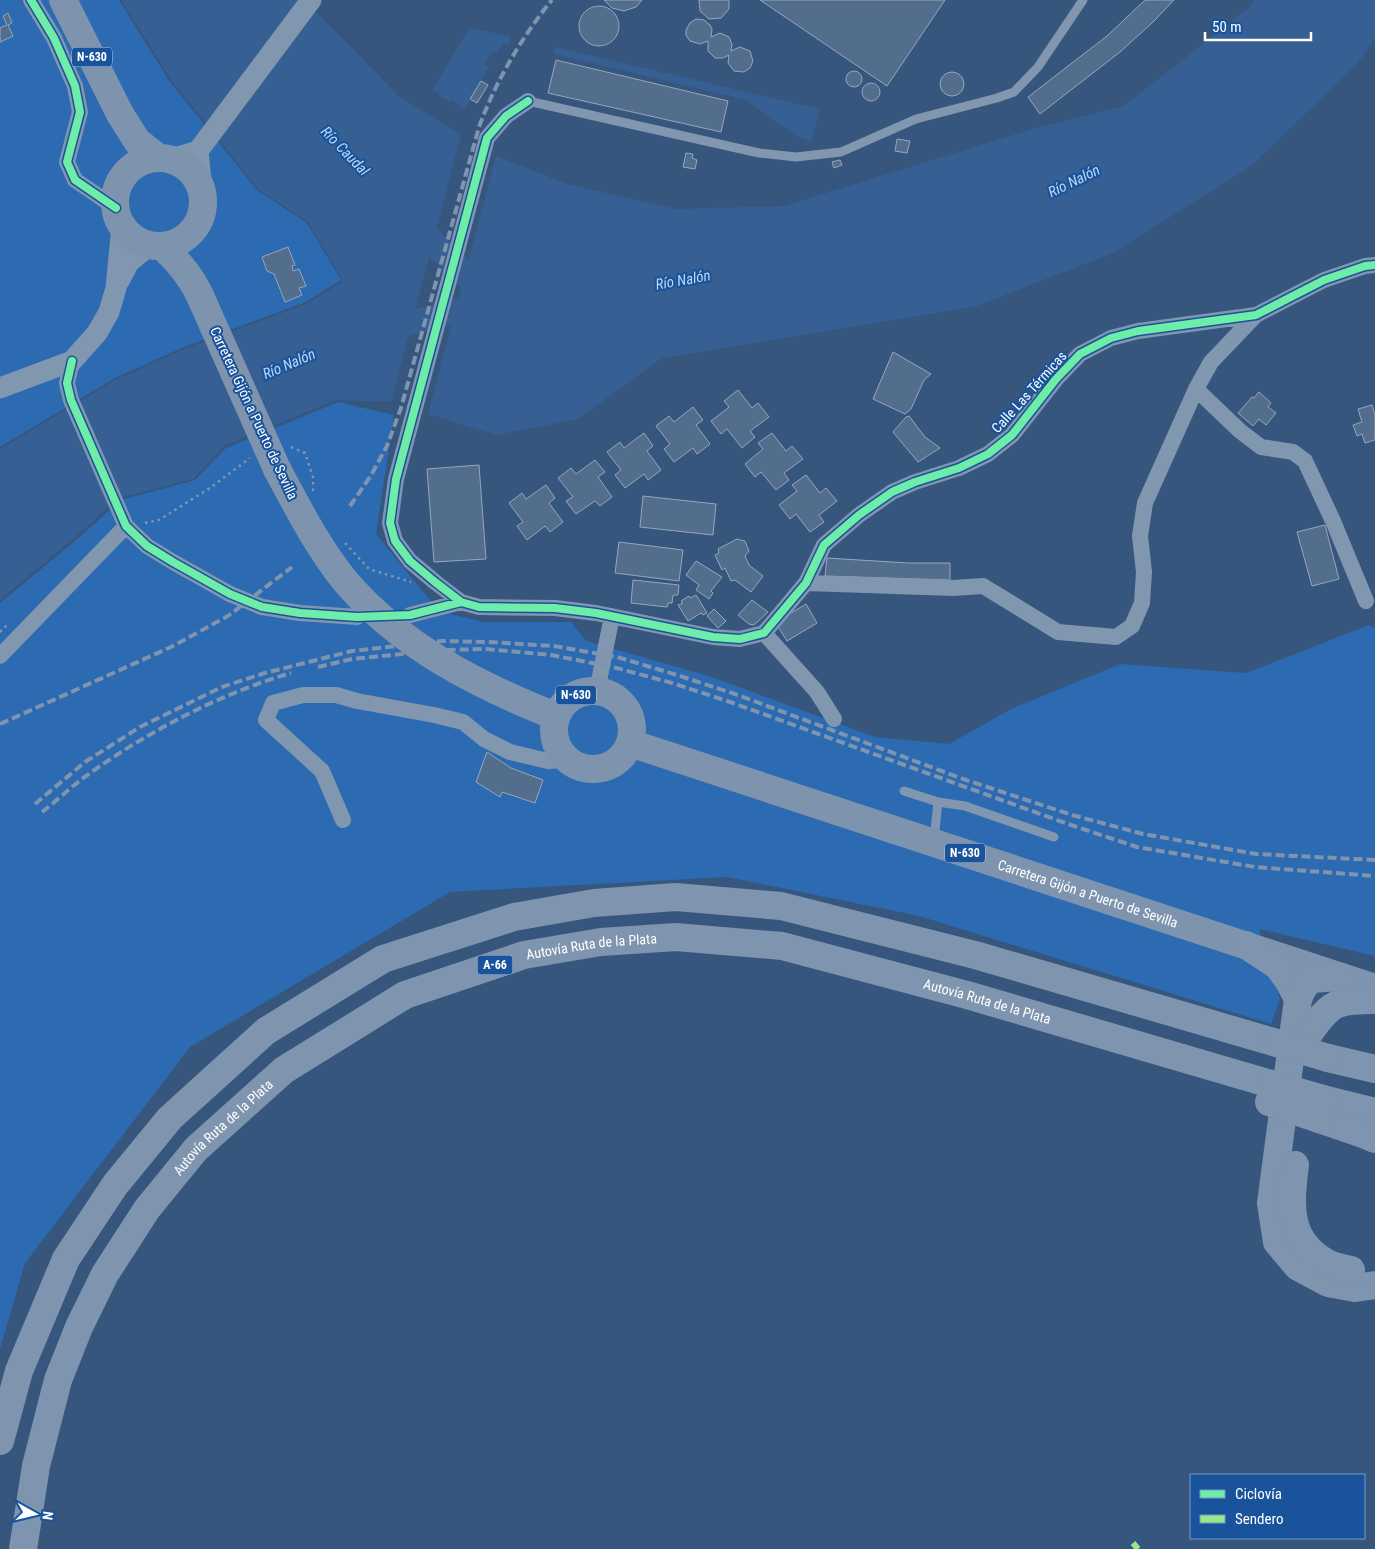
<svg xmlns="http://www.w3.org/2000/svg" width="1375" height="1549" font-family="'Roboto Condensed',sans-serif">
<rect width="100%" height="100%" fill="#36567e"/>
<path fill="#2c6ab1" d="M0,0H119L170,82L257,190L307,223L341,280L306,302L184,347L115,378L0,447Z
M338,402L394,415L376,534L439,611L483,622H571L586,641L709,676L875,737L949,744L1011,709L1120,664L1246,673L1369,625L1375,628V956L1259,929L1280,999L1271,1024L919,916L727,877L450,892L190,1047L25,1263L0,1349V603L75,541L121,500L195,480L226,448Z"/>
<path fill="#365f93" d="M121,0H304L400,97L461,135L391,402L336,400L224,446L193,479L119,498L73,539L0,600V449L115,380L184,349L306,304L343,281L308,222L258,189L171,80Z
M1254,0H1375V38L1358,63L1251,166L1113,253L974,307L662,358L578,419L496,435L428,414L496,156L567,184L676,209L784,206L1036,128L1124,106L1251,6Z
M469,28L510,36L509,44L504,43L497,53L493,51L485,65L489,67L464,110L462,109L463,107L455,104V102L452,100L450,102L438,95L439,92L432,91Z
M555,47L820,109L811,142L795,135L746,100L553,54Z"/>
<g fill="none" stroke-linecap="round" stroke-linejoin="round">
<path stroke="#365f93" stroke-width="25" d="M410,219L489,299
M379,331L488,303"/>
</g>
<path fill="#536d8c" stroke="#95a7bd" d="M604,0H642L636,7L624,11L612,8Z
M699,0H729V9L721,18L709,19L700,11Z
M760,0H945L887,86Z
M1145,0H1174L1152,23L1120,52L1040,114L1028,97L1107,36Z
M579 26a20 20 0 1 1 40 0a20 20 0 1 1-40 0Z
M8,13L12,23L8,25L13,36L0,42V28L7,25L3,16Z
M696,19L704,20L710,25L712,29L711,37L720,33L729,37L732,44L731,51L740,47L750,51L753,61L750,68L744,72L734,71L728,63L729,55L723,58H715L708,51V41L700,44L690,41L686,35V30L690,23Z
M556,60L728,101L721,132L548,93Z
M846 79a8 8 0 1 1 16 0a8 8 0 1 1-16 0Z
M940 84a12 12 0 1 1 24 0a12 12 0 1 1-24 0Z
M481,81L488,85L477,103L470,99Z
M862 92a9 9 0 1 1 18 0a9 9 0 1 1-18 0Z
M897,139L910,141L907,153L895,151Z
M686,153L693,154L692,158L697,160L695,169L683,167Z
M840,160L842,165L834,168L832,162Z
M288,247L295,265L292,266L293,271L299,269L306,286L299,288L302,295L285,302L274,274L267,271L262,257Z
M893,352L931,374L924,380L911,409L905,414L873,399Z
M738,390L752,408L758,403L769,417L750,431L755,437L742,448L727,429L721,434L711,421L729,407L724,401Z
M1259,392L1271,403L1268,407L1276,413L1266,425L1259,419L1253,426L1238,413L1252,397L1254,398Z
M1372,405L1375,415V440L1365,443L1362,434L1357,436L1353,425L1362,422L1358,409Z
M693,407L703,420L696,425L710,444L697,454L693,448L674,462L664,449L670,444L656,426L669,416L674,422Z
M909,416L925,437L940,448L918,462L893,432L906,417Z
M644,433L653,446L647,451L661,470L648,480L644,474L625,488L615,475L621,470L607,452L620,442L624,448Z
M772,433L786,451L792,446L803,459L784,473L789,480L776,490L761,472L755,477L745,464L763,449L758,443Z
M595,460L605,472L598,477L612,497L600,506L595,501L576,514L566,501L573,497L558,478L571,468L576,474Z
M479,465L486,559L434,562L427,469Z
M806,475L820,493L826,488L837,501L819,515L824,522L810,532L796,514L790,519L779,505L797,491L792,485Z
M546,485L555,498L549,503L563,522L550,532L545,526L527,540L517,526L523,522L509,503L522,493L526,499Z
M643,496L716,504L713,535L640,527Z
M1325,525L1339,579L1312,586L1297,532Z
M737,539L745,541L749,551L745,556L749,565L763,576L751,592L735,580L731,581L725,568L722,570L715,555L719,553L718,549Z
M619,542L683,550L679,581L615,573Z
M827,558L908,563H950V580L825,576Z
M696,561L722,577L711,591L713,593L709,599L696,590L699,585L686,575Z
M633,580L679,585L678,595H673L672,603H668L667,607L631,603Z
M696,595L707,613L703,615L701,613L688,621L678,605L683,603L681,601L689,596L690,598Z
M752,600L768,612L754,625L749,624L738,615Z
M806,604L817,623L787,641L777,625L781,619Z
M714,609L726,621L718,628L707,616Z
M487,752L511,768L543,780L535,803L502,792L500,797L476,782Z"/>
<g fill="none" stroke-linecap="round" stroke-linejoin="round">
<path stroke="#8196af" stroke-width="2.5" stroke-dasharray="2.5 4" stroke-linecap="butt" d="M291,447L305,453L313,477V491
M145,523L159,520L210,488L250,458
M345,543L369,569L411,582
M0,632L7,625"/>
<path stroke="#8196af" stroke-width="9" d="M528,101L759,153L796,157L841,152L916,119L997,98L1014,92L1038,67L1083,0
M904,791L938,802L934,840
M938,802L965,806L1054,837"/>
<path stroke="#8196af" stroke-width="16" d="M31,0L54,38L75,86L80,112L67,162L75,180L116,208
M528,101L506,116L487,138L396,479L390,523L395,541L410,561L435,582L461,602L479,607L555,608L596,613L713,637L740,639L764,633L806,583L824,545L859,515L892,492L915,482L959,468L988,454L1012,435L1056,379L1080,354L1111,338L1138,331L1256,315L1324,280L1365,266L1375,265
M72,361L67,383L71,400L126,526L147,546L173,562L230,594
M1196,389L1240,431L1261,447L1293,452L1305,461L1333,521L1366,601
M806,583L953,588L983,586L1058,632L1116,637L1132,626L1142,603L1144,572L1140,536L1145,503L1196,389L1211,362L1256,315
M262,607L300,613L357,617
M410,615L461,602
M764,633L817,692L834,719
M0,656L126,526
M597,691L612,616
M343,820L322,771L266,720L273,703L303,695H336L357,701L434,715L463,722L484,739L510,752L548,761L567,760"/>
<path stroke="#8196af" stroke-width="21" d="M198,151L202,190
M171,159L198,151L311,0
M119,281L129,262L150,245
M0,388L72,361L97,333L109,312L116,288L122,226"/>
<g stroke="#7e94ae" stroke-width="28">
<path d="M63,0L120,114L137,141L159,158"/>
<circle cx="159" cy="202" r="44"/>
<path d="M163,247C179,262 192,277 201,298"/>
<path d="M277,469C298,508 318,548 346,582C402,647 477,685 555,716"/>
<circle cx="593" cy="730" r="39"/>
<path id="s1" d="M630,743L1375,988"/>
</g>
<g stroke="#7f94ae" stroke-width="28">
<path d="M1246,945L1278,966L1288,980L1298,999"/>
<path d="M1341,977L1311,979L1303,988L1298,999L1271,1203L1277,1242L1298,1267L1328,1283L1355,1288L1375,1285"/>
<path d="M1310,1032C1333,1000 1337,1001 1375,1000"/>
<path d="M1328,1058L1375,1069"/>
<path d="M1323,1099L1375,1112"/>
<path d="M1319,1119L1363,1134L1375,1139"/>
<path d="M1295,1165C1290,1205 1286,1242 1329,1264C1335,1267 1344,1268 1351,1270"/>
<path d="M0,1441L19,1371L66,1259L115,1185L170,1118L266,1031L383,959L514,917L594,903L676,897L781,906L975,955L1277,1043"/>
<path id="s2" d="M23,1549L36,1466L58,1380L79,1327L105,1274L147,1209L196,1149L284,1070L405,995L524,955L601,942L676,937L782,946L967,995L1271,1084"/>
</g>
<path stroke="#7f94ae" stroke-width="4" stroke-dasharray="9 4" stroke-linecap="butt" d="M350,506L370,477L387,446L401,408L479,127C496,81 521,38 552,0
M318,667L352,659L443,650L486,649L551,655L613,667L672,683L730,702L1068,824L1137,847L1255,867L1375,876
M0,724L171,647L228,616L292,567
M35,804L85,762L140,727L222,687L265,673L352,651L442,641L488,642L554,646L617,657L677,675L735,694L963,779L1072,815L1143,834L1256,854L1375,860
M42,812C59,799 75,783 93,771C151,730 222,693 291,673"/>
<path stroke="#8196af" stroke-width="16" d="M230,594L262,607"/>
<path stroke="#7e94ae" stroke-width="28" d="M201,298L277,469"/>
<path stroke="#7f94ae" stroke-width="28" d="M1277,1043L1328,1058
M1271,1084L1323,1099
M1269,1102L1319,1119"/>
<path stroke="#98e88a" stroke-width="6" stroke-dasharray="12 6" stroke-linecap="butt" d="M1133,1543L1138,1549"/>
<g stroke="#18539c" stroke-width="11">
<path id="cycleway" d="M31,0L54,38L75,86L80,112L67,162L75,180L116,208
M528,101L506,116L487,138L396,479L390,523L395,541L410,561L435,582L461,602L479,607L555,608L596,613L713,637L740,639L764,633L806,583L824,545L859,515L892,492L915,482L959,468L988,454L1012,435L1056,379L1080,354L1111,338L1138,331L1256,315L1324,280L1365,266L1375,265
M72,361L67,383L71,400L126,526L147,546L173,562L230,594L262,607L300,613L357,617L410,615L461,602"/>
</g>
<use href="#cycleway" stroke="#6deda7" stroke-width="8"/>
</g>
<g text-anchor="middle" stroke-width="4" stroke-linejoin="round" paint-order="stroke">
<g fill="#18539c" stroke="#bacbe1" stroke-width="1">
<rect x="72" y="47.5" width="40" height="19" rx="4"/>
<rect x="556" y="685.5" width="40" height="19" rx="4"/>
<rect x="945" y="843.5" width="40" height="19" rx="4"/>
<rect x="477.5" y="955.5" width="35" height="19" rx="4"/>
</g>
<g font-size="12" font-weight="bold" fill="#fff">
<text x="92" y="61">N-630</text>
<text x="576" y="699">N-630</text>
<text x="965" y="857">N-630</text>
<text x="495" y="969">A-66</text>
</g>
<g font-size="14" fill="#fff" stroke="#18539c">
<text transform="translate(1029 392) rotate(-48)" y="5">Calle Las Térmicas</text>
<text transform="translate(254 413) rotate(65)" y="5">Carretera Gijón a Puerto de Sevilla</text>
<text dy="5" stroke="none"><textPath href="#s1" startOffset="482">Carretera Gijón a Puerto de Sevilla</textPath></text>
<text dy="5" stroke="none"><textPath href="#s2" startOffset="898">Autovía Ruta de la Plata</textPath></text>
<text dy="5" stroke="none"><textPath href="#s2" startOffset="1302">Autovía Ruta de la Plata</textPath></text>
<text dy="5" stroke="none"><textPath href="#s2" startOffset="478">Autovía Ruta de la Plata</textPath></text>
</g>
<g font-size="15" font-style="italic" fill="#bbd8f8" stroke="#18539c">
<text transform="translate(345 151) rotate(46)" y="5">Río Caudal</text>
<text transform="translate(1074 181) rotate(-26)" y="5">Río Nalón</text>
<text transform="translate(683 280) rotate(-10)" y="5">Río Nalón</text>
<text transform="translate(289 364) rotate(-23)" y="5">Río Nalón</text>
</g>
</g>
<rect x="1190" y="1474" width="175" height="65" fill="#18539c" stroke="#7498c4"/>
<rect x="1200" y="1490" width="25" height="8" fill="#6deda7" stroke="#7498c4"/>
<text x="1235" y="1499" font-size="15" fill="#ffffff">Ciclovía</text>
<rect x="1200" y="1515" width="25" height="8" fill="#98e88a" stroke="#7498c4"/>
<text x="1235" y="1524" font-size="15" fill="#ffffff">Sendero</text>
<g transform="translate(35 1514) rotate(98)" stroke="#18539c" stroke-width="4" paint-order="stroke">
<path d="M0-4L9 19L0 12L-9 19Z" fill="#ffffff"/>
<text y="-8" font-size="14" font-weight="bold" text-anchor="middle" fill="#ffffff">N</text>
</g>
<path d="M1205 32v8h106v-8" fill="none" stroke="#ffffff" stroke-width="2.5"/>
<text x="1212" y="32" font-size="15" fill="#ffffff" stroke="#18539c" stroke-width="4" paint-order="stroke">50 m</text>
</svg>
